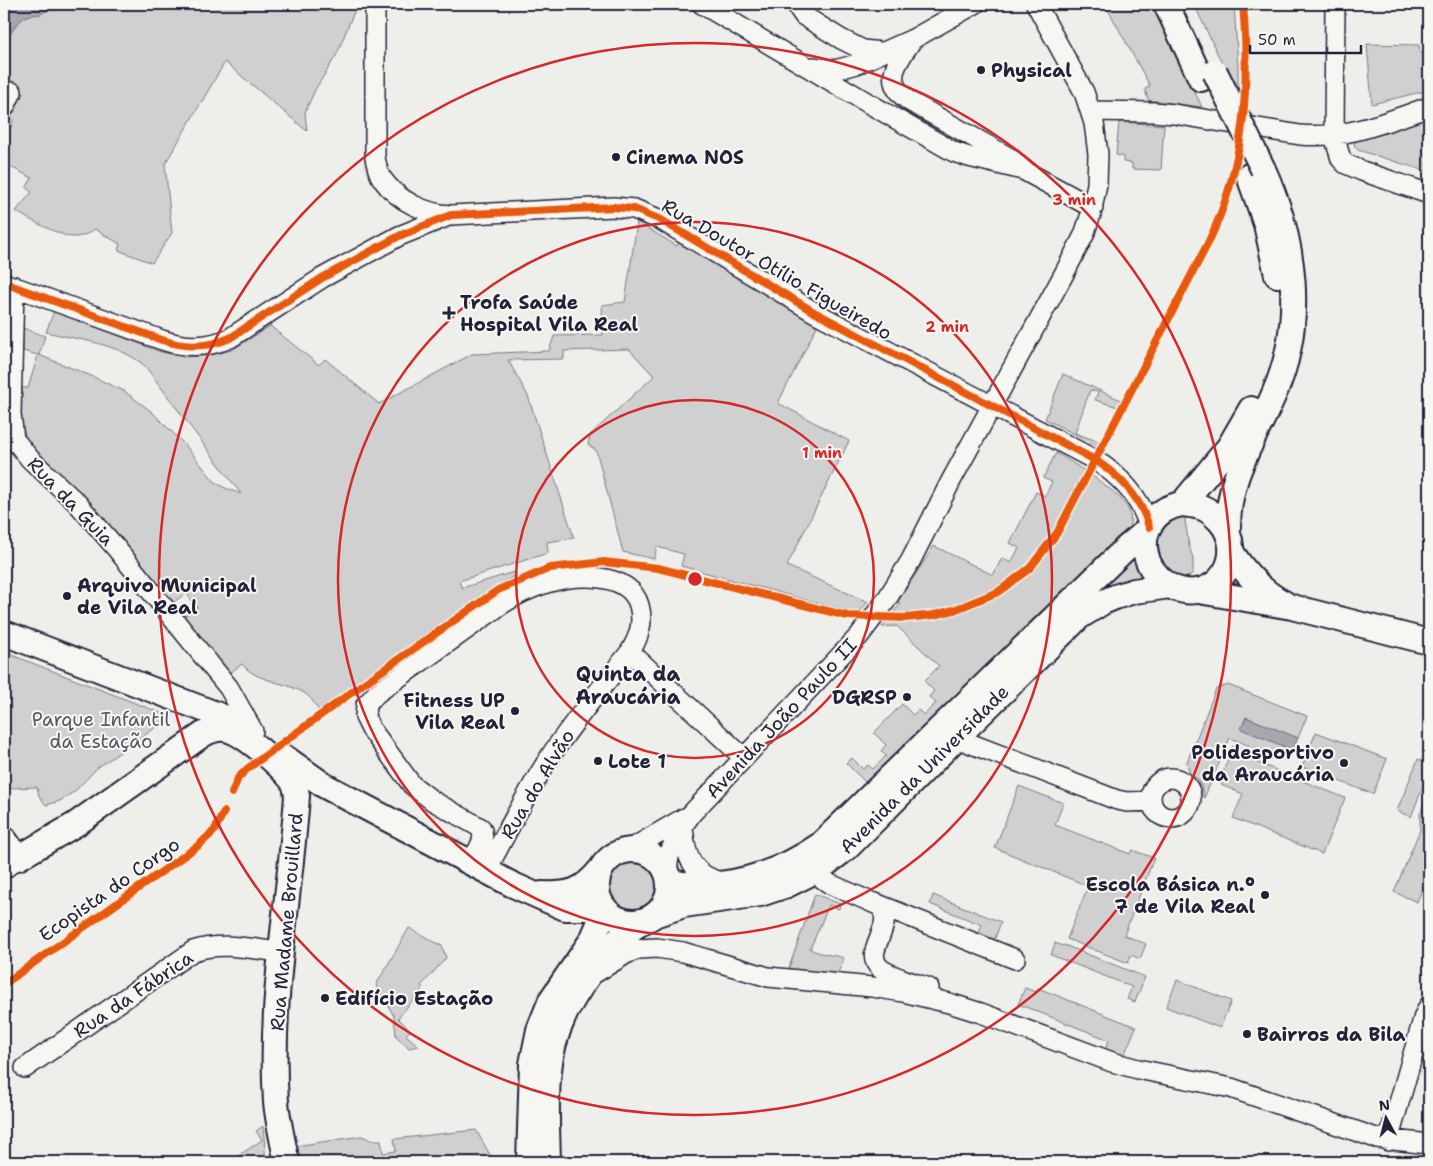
<svg xmlns="http://www.w3.org/2000/svg" width="1433" height="1166" font-family="'Shantell Sans',sans-serif">
<rect width="100%" height="100%" fill="#eeeeeb"/>
<filter id="ink" filterUnits="userSpaceOnUse"><feTurbulence type="fractalNoise" baseFrequency=".02" numOctaves="2"/><feDisplacementMap in="SourceGraphic" scale="10" xChannelSelector="R" yChannelSelector="G"/><feConvolveMatrix kernelMatrix="1 2 1 2 8 2 1 2 1" color-interpolation-filters="sRGB"/></filter>
<g filter="url(#ink)">
<path fill="#d0d0d1" stroke="#797986" d="M4,4H361L353,14L337,54L315,90L305,112L307,131L225,62L165,164L172,233L152,263L118,250L120,244L95,229C88,234 81,237 73,237C63,237 25,218 16,211L32,192L26,188L32,178L9,166L4,176V128L11,127L13,121L10,115L4,111Z
M1105,4H1152L1202,107L1148,100L1145,89L1150,86Z
M1194,4H1234L1238,67V97Z
M1367,44L1419,45L1420,53L1429,52V79L1423,80L1425,91L1372,104Z
M1429,115V172L1358,150L1355,147L1354,143L1357,141Z
M1119,122L1164,125L1161,170L1132,169V163L1123,162V156L1116,155Z
M637,222L677,246L679,242L817,326L778,403L849,441L787,566L868,602L858,614L681,566L684,554L657,547L654,559L623,552L596,450L588,445L590,435L654,376L629,349L564,351V359L508,360L528,396L574,538L547,542L548,553L459,581L462,588L514,572L515,575L319,711C316,706 312,699 307,695C288,681 257,683 242,664L227,675L182,618L197,607L186,593L171,604L36,454C20,430 17,416 22,388H28L38,355L23,351V328L45,336L39,355L89,375L124,391L152,412L185,445L214,481L223,487L241,494L145,366C118,343 79,340 46,332L54,311L161,352L183,357L212,355L232,350L270,326L319,365L325,359L379,404L472,354L549,351L554,336L603,335L602,305L625,302Z
M1063,374L1121,400L1118,407L1095,400L1098,392L1090,390L1075,433L1100,442L1098,446L1045,419Z
M1056,453C1073,463 1123,493 1129,511C1132,519 1130,527 1126,534L870,787L846,763L852,758L863,769L868,765L873,769L886,756L881,751L886,745L874,733L902,704L913,715L918,710L924,715L936,703L929,697L934,691L924,681L939,666L897,626L882,627L901,603H897L934,546L993,575L1002,558L1011,563L1019,548L1010,543L1036,492L1045,496L1052,482L1043,478Z
M1184,514L1189,546L1193,558V572L1190,576L1182,580L1161,567L1155,539L1167,521Z
M1132,555L1143,582L1076,608Z
M4,653L9,654L171,717L97,768L75,791L60,801L46,805L39,796L37,787L8,788L4,782Z
M1228,685L1307,716L1298,738L1246,717L1241,729L1293,750L1288,761L1230,738L1204,798L1200,782L1189,772L1187,762L1216,689Z
M1316,732L1387,759L1373,794L1302,767Z
M1233,746L1258,756L1256,762L1345,798L1322,854L1233,818L1243,794L1221,785L1223,782L1220,780Z
M1418,759L1429,764V771L1411,817L1397,811Z
M1019,786L1063,803L1055,825L1130,854L1132,850L1154,858L1124,935L1146,944L1140,959L1131,955L1128,963L1067,939L1088,886L995,848Z
M1429,791V872L1417,902L1394,892L1420,830V814Z
M626,860C647,859 667,874 657,896C637,943 572,883 626,860Z
M815,894L840,904L839,909L829,905L810,949C821,955 832,954 844,958L836,978L786,976Z
M933,895L1001,922L994,941L978,935L982,925L930,904Z
M409,928L442,946L446,958L421,986L423,988L398,1018L410,1030L406,1035L419,1046L409,1048L396,1036L394,1016L376,985Z
M1055,943L1063,946L1064,945L1145,977L1135,1002L1127,999L1132,987L1051,955Z
M1177,980L1231,1001L1220,1028L1166,1007Z
M1025,988L1036,992L1038,988L1136,1027L1125,1053L1115,1055L1105,1050L1109,1040L1018,1004Z
M263,1126L266,1162H229L262,1140L256,1131Z
M476,1130L494,1162H298L295,1146L362,1136L371,1140H381L383,1153L396,1151L394,1139Z"/>
<path fill="#a7a7af" stroke="#727281" d="M4,4H45L48,10L41,14L26,16L16,25L9,36L4,39Z
M1246,717L1298,738L1293,750L1241,729Z"/>
<g fill="none" stroke-linecap="round" stroke-linejoin="round">
<g stroke="#22223b" stroke-width="22">
<path id="minor" d="M375,4V158C377,166 378,174 383,180C398,201 426,214 451,215
M702,4L868,103L954,152L969,157L1023,170
M799,4V9L804,16L841,39L863,50L881,52
M1335,4L1334,136L1341,159L1346,164L1362,171L1429,194
M913,39C898,61 880,81 909,101L1012,159L1023,170L1093,208
M813,67L835,70L857,64L913,39L975,4
M4,108L12,92
M1091,111L1154,112L1174,114L1300,135C1347,139 1385,122 1429,107
M4,283L162,340C186,348 207,348 230,338L322,278L399,236L451,215L614,207L634,209L661,220L814,312L1095,460C1120,476 1141,498 1149,527
M14,286L11,414L14,439L30,459L78,504L116,548L229,688L253,731
M630,652L744,758
M956,738L1117,800L1127,802L1151,801
M1151 798a20 20 0 1 1 40 0a20 20 0 1 1-40 0Z
M683,825C685,856 691,875 724,883
M629,850L684,818
M470,863C476,852 487,840 481,828L433,801L412,785L371,729L365,717L366,705L377,693L502,604C516,595 531,588 547,583C574,575 628,570 639,605C644,623 639,637 630,652C603,686 575,719 551,755C527,792 507,832 486,871
M4,869L18,858
M813,872L830,884L880,906C897,926 860,952 881,969C892,977 915,983 929,988
M667,875C668,847 676,835 692,813L859,636L885,602L911,560L952,479L1065,272L1084,235L1091,214L1097,184L1098,154L1094,123L1084,92L1036,4
M875,903L1015,959
M595,973L626,954L639,949L657,948L683,952L768,977L872,987L903,992L949,1003L981,1013L1112,1062L1138,1069L1231,1088L1376,1138L1429,1144
M25,1068L193,951C222,941 251,949 280,952
M1388,1141L1424,1016L1429,1006"/>
</g>
<g stroke="#22223b" stroke-width="28">
<path id="major" d="M1166,4L1201,79
M1249,176L1266,224L1277,275
M1182,504L1229,447L1251,409
M1182,504C1188,505 1194,505 1200,507C1208,509 1214,515 1219,520C1250,554 1217,605 1174,588C1163,583 1152,572 1148,561C1138,534 1153,509 1182,504Z
M1228,534C1226,478 1253,443 1274,394C1306,322 1295,239 1263,169
M1232,553C1245,573 1262,592 1284,603
M1199,591L1292,607L1429,642
M4,633L242,724
M284,757L325,786L511,884L565,908H587L600,904
M4,839L18,858L76,824L202,735C209,731 217,728 225,729C242,731 279,765 291,779L295,785L297,796C290,898 269,999 276,1102C278,1122 283,1143 287,1162
M597 886a36 36 0 1 1 72 0a36 36 0 1 1-72 0Z
M669,882C722,892 777,875 820,845L1125,549L1146,531
M542,894C570,895 582,892 600,870
M657,914L684,905L760,894L787,885L819,869L848,847L956,738L1079,617L1103,602L1115,597L1134,591L1170,586
M529,1162L532,1064L539,1030L551,1000L592,940L605,910
M548,1162C547,1113 542,1061 564,1016C571,1000 582,985 592,970C608,949 621,934 644,921"/>
</g>
<use href="#minor" stroke="#f6f6f2" stroke-width="19"/>
<use href="#major" stroke="#f6f6f2" stroke-width="24"/>
<g stroke="#22223b" stroke-width="28" stroke-linecap="butt">
<path id="major-bridge" d="M1215,72L1263,169"/>
</g>
<use href="#major-bridge" stroke="#f6f6f2" stroke-width="24"/>
<g stroke="#f6f6f2" stroke-width="11">
<path id="cycleway" d="M4,283L162,340C186,348 207,348 230,338L322,278L399,236L451,215L614,207L634,209L661,220L814,312L1095,460C1120,476 1141,498 1149,527
M232,793L238,778L247,769L363,684L498,590L550,568L604,562L658,568L847,616L906,618L934,615L954,610L998,592L1030,568L1057,533L1208,243C1245,167 1250,87 1243,4
M4,984L199,845L214,831L224,812"/>
</g>
<use href="#cycleway" stroke="#e8590c" stroke-width="8"/>
</g>
</g>
<g fill="none" stroke="#d62828" stroke-width="2.5">
<circle cx="695" cy="579" r="179"/>
<circle cx="695" cy="579" r="357"/>
<circle cx="695" cy="579" r="536"/>
</g>
<g fill="#22223b" stroke="#f6f6f2" stroke-width="2">
<circle cx="981" cy="70" r="5"/>
<circle cx="616" cy="157" r="5"/>
<path d="M446.5 305.5h5v5h5v5h-5v5h-5v-5h-5v-5h5z"/>
<circle cx="67" cy="596" r="5"/>
<circle cx="907" cy="697" r="5"/>
<circle cx="515" cy="711" r="5"/>
<circle cx="598" cy="761" r="5"/>
<circle cx="1344" cy="763" r="5"/>
<circle cx="1265" cy="895" r="5"/>
<circle cx="325" cy="998" r="5"/>
<circle cx="1247" cy="1034" r="5"/>
</g>
<g text-anchor="middle" stroke-width="4" stroke-linejoin="round" paint-order="stroke">
<g font-size="19" font-weight="bold" fill="#22223b" stroke="#f6f6f2" text-anchor="start">
<text x="991" y="77">Physical</text>
<text x="626" y="164">Cinema NOS</text>
<text x="460" y="309">Trofa Saúde<tspan x="460" dy="22">Hospital Vila Real</tspan></text>
<text x="77" y="592">Arquivo Municipal<tspan x="77" dy="22">de Vila Real</tspan></text>
<text x="897" y="704" text-anchor="end">DGRSP</text>
<text x="505" y="707" text-anchor="end">Fitness UP<tspan x="505" dy="22">Vila Real</tspan></text>
<text x="1334" y="759" text-anchor="end">Polidesportivo<tspan x="1334" dy="22">da Araucária</tspan></text>
<text x="608" y="768">Lote 1</text>
<text x="1255" y="891" text-anchor="end">Escola Básica n.º<tspan x="1255" dy="22">7 de Vila Real</tspan></text>
<text x="335" y="1005">Edifício Estação</text>
<text x="1257" y="1041">Bairros da Bila</text>
</g>
<g font-size="19" fill="#22223b" stroke="#f6f6f2">
<text transform="translate(777 269) rotate(30)" y="7">Rua Doutor Otílio Figueiredo</text>
<text transform="translate(71 501) rotate(46)" y="7">Rua da Guia</text>
<text transform="translate(781 718) rotate(-47)" y="7">Avenida João Paulo II</text>
<text transform="translate(924 769) rotate(-45)" y="7">Avenida da Universidade</text>
<text transform="translate(537 784) rotate(-59)" y="7">Rua do Alvão</text>
<text transform="translate(109 889) rotate(-35)" y="7">Ecopista do Corgo</text>
<text transform="translate(286 922) rotate(-85)" y="7">Rua Madame Brouillard</text>
<text transform="translate(133 994) rotate(-34)" y="7">Rua da Fábrica</text>
</g>
<g font-size="19" fill="#565668" stroke="#f6f6f2">
<text x="101" y="726">Parque Infantil<tspan x="101" dy="22">da Estação</tspan></text>
</g>
<g font-size="20" font-weight="bold" fill="#22223b" stroke="#f6f6f2">
<text x="628" y="681">Quinta da<tspan x="628" dy="23">Araucária</tspan></text>
</g>
</g>
<circle cx="695" cy="579" r="8" fill="#d62828" stroke="#f6f6f2" stroke-width="2.5"/>
<g font-size="15" text-anchor="middle" font-weight="bold" fill="#d62828" stroke="#f6f6f2" stroke-width="4" stroke-linejoin="round" paint-order="stroke">
<text x="1074" y="205">3 min</text>
<text x="947" y="332">2 min</text>
<text x="822" y="458">1 min</text>
</g>
<rect width="1433" height="1166" fill="none" stroke="#f6f6f2" stroke-width="20"/>
<rect x="10" y="10" width="1413" height="1146" fill="none" stroke="#22223b" stroke-width="2" filter="url(#ink)"/>
<g transform="translate(1386 1118) rotate(353)" stroke="#f6f6f2" stroke-width="4" paint-order="stroke">
<path d="M0-4L9 19L0 12L-9 19Z" fill="#22223b"/>
<text y="-8" font-size="14" font-weight="bold" text-anchor="middle" fill="#22223b">N</text>
</g>
<path d="M1250 45v8h111v-8" fill="none" stroke="#22223b" stroke-width="2.5"/>
<text x="1258" y="45" font-size="15" fill="#22223b" stroke="#f6f6f2" stroke-width="4" paint-order="stroke">50 m</text>
</svg>
